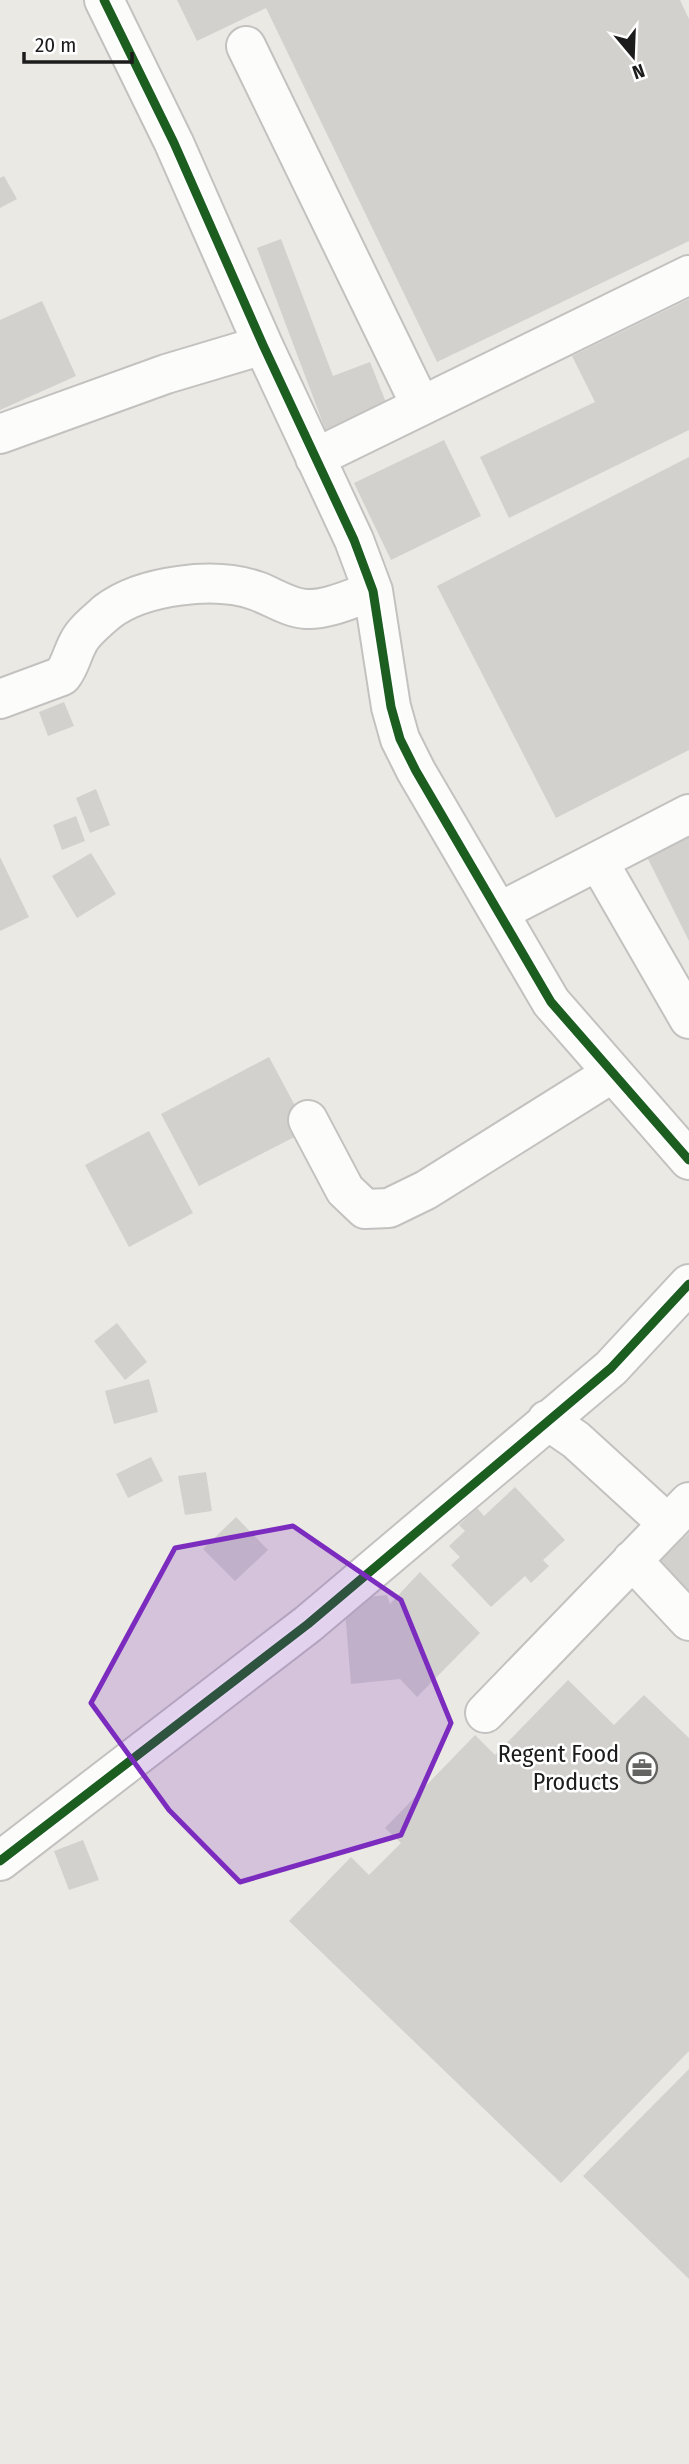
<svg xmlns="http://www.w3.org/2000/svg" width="689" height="2464" font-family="'Fira Sans Condensed',sans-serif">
<rect width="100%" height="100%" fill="#ebe9e4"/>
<path fill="#d3d1cd" d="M177,0H680L689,19V241L437,362L266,8L197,41Z
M4,176L17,199L0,208V178Z
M281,239L333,376L370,362L389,410L327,434L257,248Z
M689,299V430L509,518L480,457L595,402L572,356Z
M42,301L76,376L0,410V320Z
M444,440L481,516L391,560L354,483Z
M689,457V750L556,818L437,586Z
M64,702L74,726L48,736L39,712Z
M96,789L110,825L90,833L76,798Z
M76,816L85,841L62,850L53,825Z
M689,831V941L645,853Z
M91,853L116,894L77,918L52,876Z
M0,857L29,917L0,931Z
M269,1057L308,1130L199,1186L161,1114Z
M149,1131L193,1213L129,1247L85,1165Z
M117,1323L147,1362L125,1380L94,1341Z
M149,1379L158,1412L114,1424L105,1391Z
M151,1457L163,1481L128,1498L116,1474Z
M206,1472L212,1511L185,1515L178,1476Z
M515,1487L565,1540L543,1560L549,1566L531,1583L525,1576L491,1607L451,1565L460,1557L449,1546L465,1531L459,1525L477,1508L484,1516Z
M236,1517L268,1550L235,1581L203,1549Z
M689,1533V1597L657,1564Z
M420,1572L480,1633L417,1697L400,1679L351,1684L344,1599L387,1595L390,1604Z
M568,1680L614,1725L644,1695L689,1738V2051L561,2183L289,1921L351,1857L369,1875L401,1843L385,1828L475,1735L495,1755Z
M83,1840L99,1880L69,1890L54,1851Z
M689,2069V2279L583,2176Z"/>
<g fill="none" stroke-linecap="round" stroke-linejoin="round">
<g stroke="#c3c2c0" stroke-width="42">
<path id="minor" d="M104,0L174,143L263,345L354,540L373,591L391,707L400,739L416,771L551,1002L689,1160
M246,46L421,406
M0,434L166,374L263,345
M315,458L689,275
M0,699L62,676C70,666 72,654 78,643C83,632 98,620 107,612C142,585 215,576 257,591C273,597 289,608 306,609C329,610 352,598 373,591
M598,861L689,1019
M499,912L689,814
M308,1120L345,1190L365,1209L389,1208L426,1190L611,1074
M547,1420L576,1440L668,1524
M632,1560L689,1621
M485,1713L689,1502
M0,1861L308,1624L611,1368L689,1284"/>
</g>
<use href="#minor" stroke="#fcfcfb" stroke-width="38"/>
<g stroke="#fff" stroke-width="13">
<path id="cycleway" d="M104,0L174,143L263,345L354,540L373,591L391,707L400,739L416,771L551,1002L689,1160
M0,1861L308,1624L611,1368L689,1284"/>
</g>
<use href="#cycleway" stroke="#1b5e20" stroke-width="9"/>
</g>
<path fill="#7b2cbf" fill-opacity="0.2" stroke="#7b2cbf" stroke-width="5" stroke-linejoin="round" d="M293,1526L401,1600L451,1723L401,1835L240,1882L169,1810L91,1703L175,1548Z"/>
<defs>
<g id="office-ring" transform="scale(1.575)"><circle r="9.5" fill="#fff" stroke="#646462" stroke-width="1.5"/><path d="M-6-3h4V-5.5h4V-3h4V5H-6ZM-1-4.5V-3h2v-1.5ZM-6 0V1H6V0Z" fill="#646462"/></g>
</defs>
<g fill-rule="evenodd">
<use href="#office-ring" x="642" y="1768"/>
</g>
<g text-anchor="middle" stroke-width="5" stroke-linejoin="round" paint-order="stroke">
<g font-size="24" fill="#1c1c1c" stroke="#fff" text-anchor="end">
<text x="619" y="1762">Regent Food<tspan x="619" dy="28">Products</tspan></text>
</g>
</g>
<g transform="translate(633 56) rotate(161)" stroke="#ffffff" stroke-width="5" paint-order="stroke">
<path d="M0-5L12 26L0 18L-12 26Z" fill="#1c1c1c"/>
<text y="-10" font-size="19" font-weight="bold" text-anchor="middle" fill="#1c1c1c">N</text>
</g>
<path d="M24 52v10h108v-10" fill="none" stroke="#1c1c1c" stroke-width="3.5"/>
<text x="35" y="52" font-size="21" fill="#1c1c1c" stroke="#ffffff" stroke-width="5" paint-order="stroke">20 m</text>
</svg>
